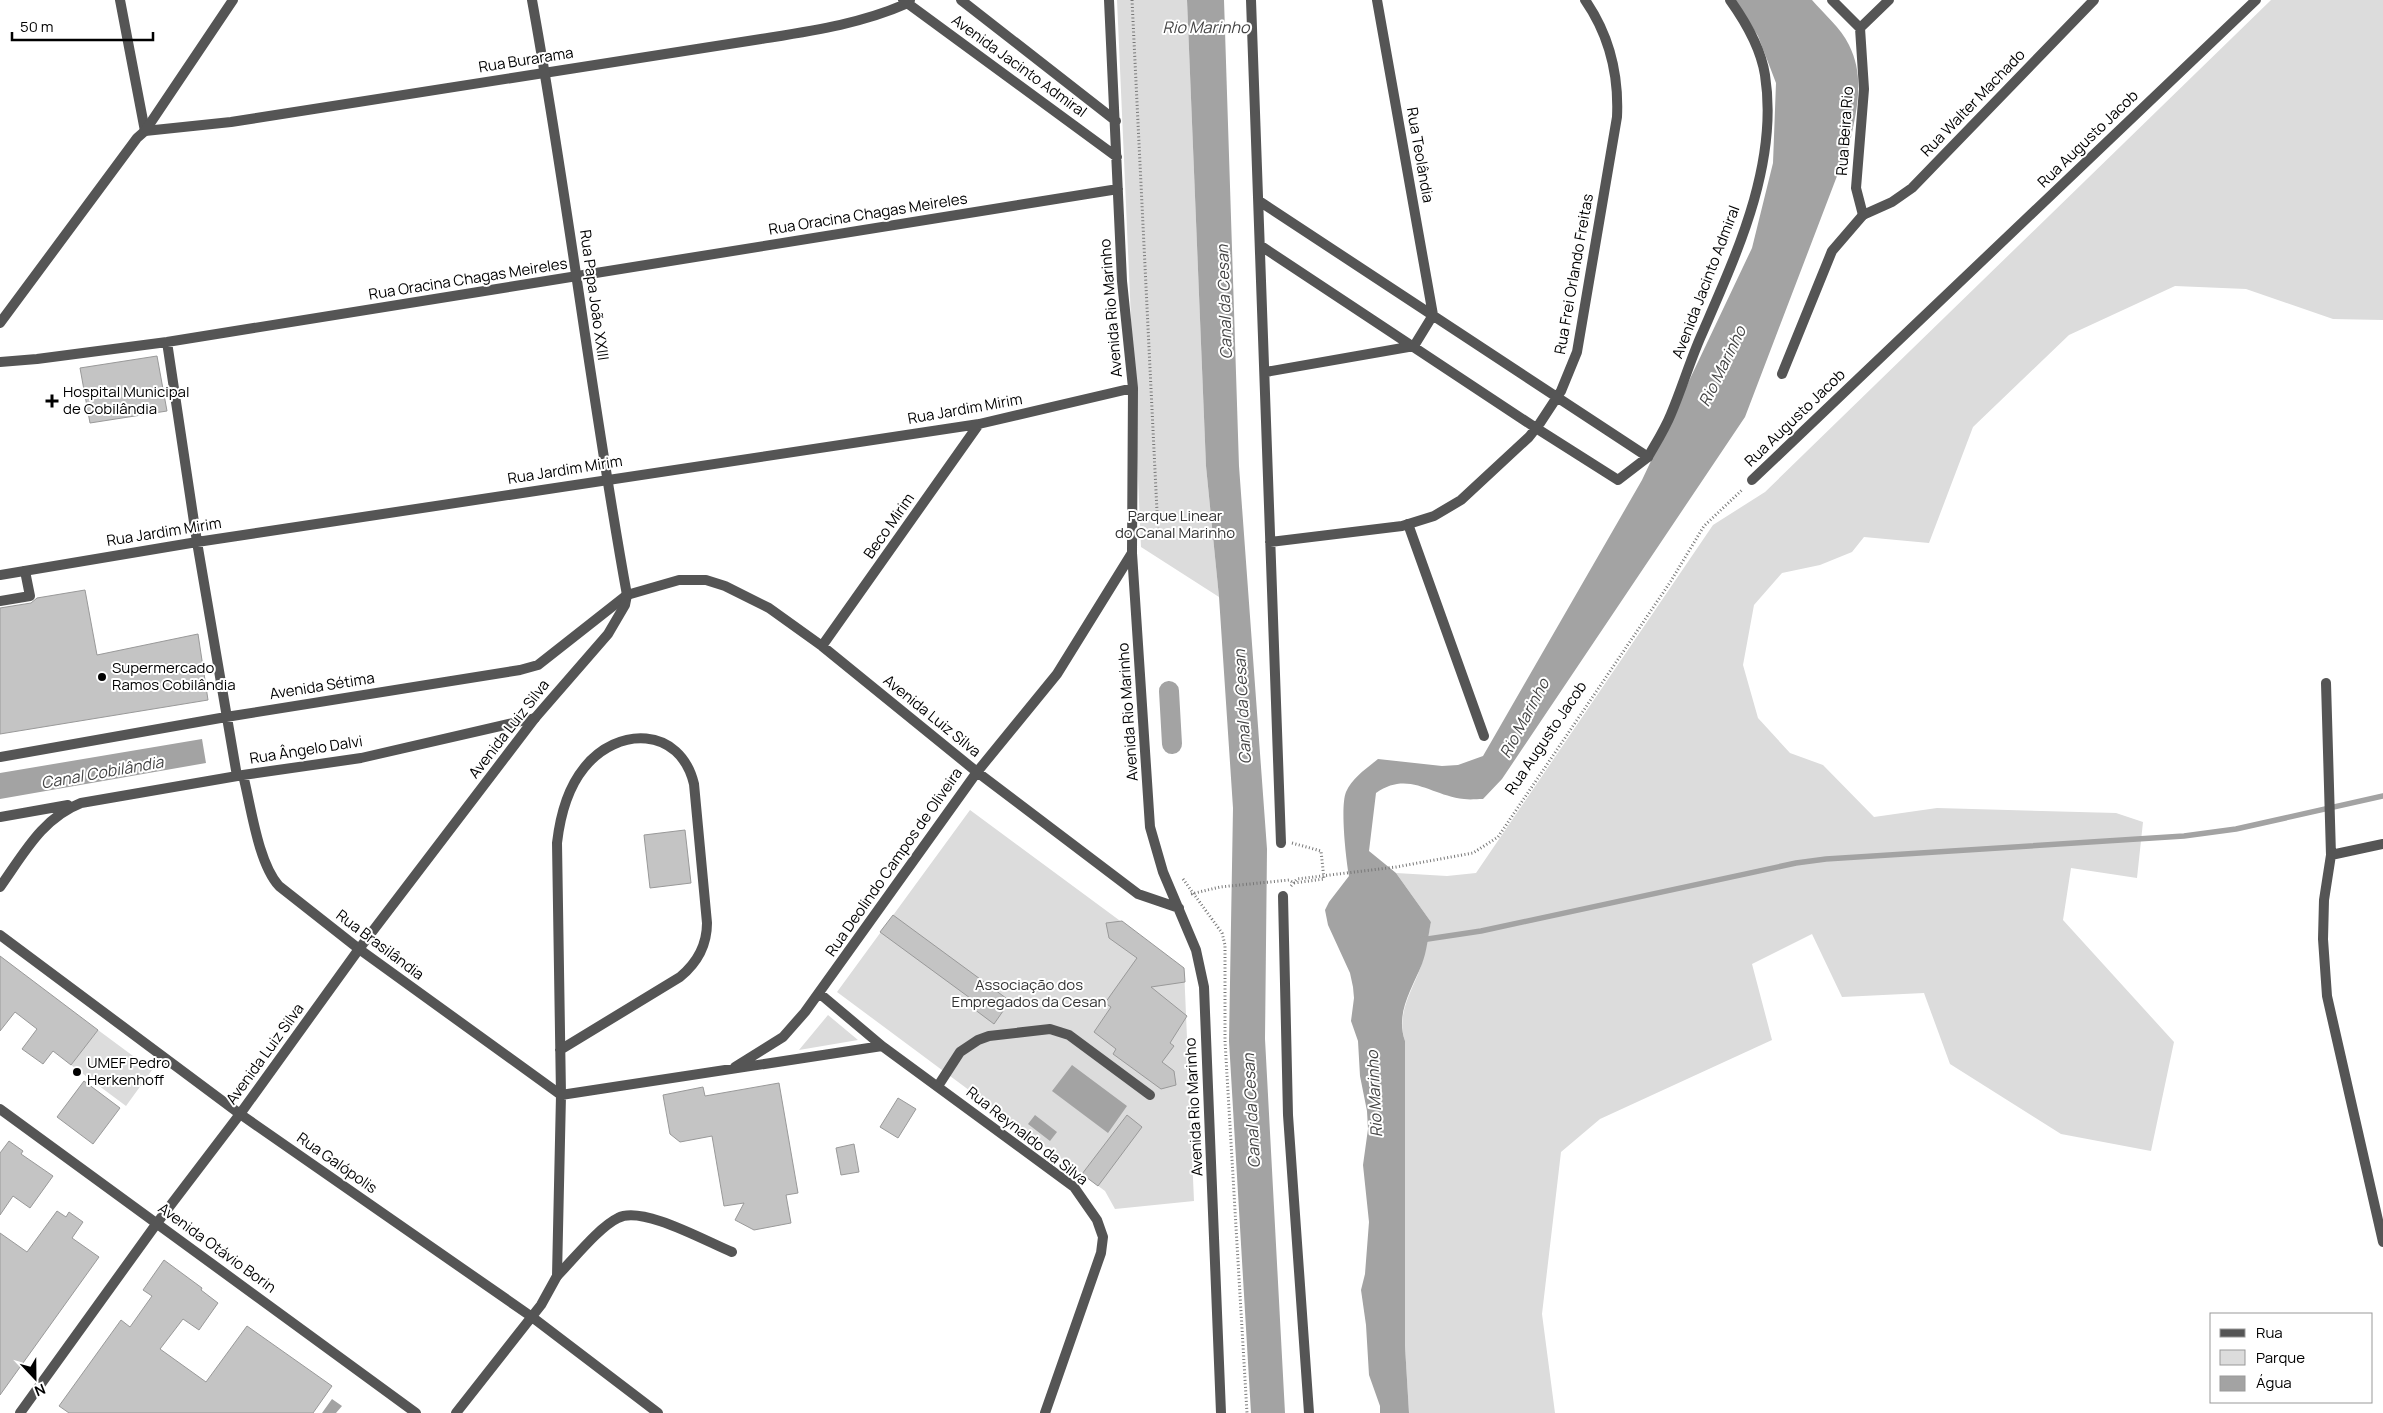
<svg xmlns="http://www.w3.org/2000/svg" width="2383" height="1413" font-family="Manrope,sans-serif">
<rect width="100%" height="100%" fill="#fff"/>
<path fill="#dcdcdc" d="M1117,0H1187L1206,466L1219,597L1141,547Z
M2271,0H2383V320L2333,319L2246,289L2175,286L2069,335L1973,427L1929,543L1864,537L1852,552L1820,565L1782,573L1754,605L1743,665L1758,718L1790,753L1823,765L1874,817L1937,808L2116,813L2143,822L2137,878L2071,868L2063,920L2174,1042L2151,1151L2061,1134L1950,1064L1924,993L1842,997L1812,934L1752,964L1772,1040L1600,1119L1561,1152L1542,1314L1555,1413H1409L1405,1346V1041C1395,1011 1415,988 1423,960C1426,948 1428,935 1431,922L1396,873L1447,876L1476,873L1713,525L1765,492Z
M970,810L1184,968L1194,1201L1115,1209L1105,1191L837,992Z
M828,1015L858,1040L799,1050Z
M98,1030L152,1070L126,1106L71,1065Z"/>
<path fill="#a3a3a3" d="M1187,0H1224L1239,466L1267,849L1265,1039L1285,1413H1251L1229,1041L1233,808L1219,597L1206,466Z
M1735,0H1812C1824,14 1841,28 1849,45C1865,77 1857,109 1850,142L1745,417L1502,779L1483,799C1477,799 1470,800 1464,799C1431,796 1409,770 1376,793L1369,851L1396,873L1431,922C1428,936 1427,951 1422,964C1412,989 1395,1013 1405,1041V1346L1409,1413H1380V1406L1369,1375L1366,1325L1361,1290L1365,1274L1369,1222L1363,1165L1368,1129L1367,1111L1360,1076L1358,1041L1351,1021L1354,998L1353,987L1350,973L1328,925L1325,910L1329,902L1349,876C1346,859 1340,807 1346,792C1352,778 1367,768 1378,759L1442,766L1458,765L1483,756L1642,480L1752,248L1773,163L1776,83L1758,36Z
M202,739L206,763L0,799V773Z
M1072,1065L1127,1106L1108,1133L1052,1091Z
M1035,1115L1057,1132L1050,1141L1028,1124Z
M332,1399L342,1406L336,1413H322Z"/>
<g fill="none" stroke-linecap="round" stroke-linejoin="round">
<path stroke="#a3a3a3" stroke-width="5.5" d="M1421,940L1481,931L1796,863L1826,859L2184,836L2236,829L2383,796"/>
<path stroke="#a3a3a3" stroke-width="20" d="M1169,691L1172,744"/>
</g>
<path fill="#c4c4c4" stroke="#999" d="M157,356L167,411L90,423L80,368Z
M85,590L97,655L198,634L208,700L0,734V608L31,603L37,598Z
M685,830L691,883L650,888L644,835Z
M893,915L1010,1001L994,1024L966,1003L970,998L880,932Z
M1122,921L1184,968L1185,982L1151,987L1187,1016L1170,1043L1174,1046L1162,1062L1174,1071L1176,1085L1161,1089L1113,1054L1116,1049L1094,1032L1111,1007L1105,1003L1137,958L1109,938L1106,923Z
M0,956L98,1030L71,1065L53,1051L43,1064L22,1049L37,1029L15,1012L0,1031Z
M84,1081L120,1108L93,1144L57,1117Z
M779,1083L798,1193L786,1195L791,1223L754,1230L735,1220L744,1203L724,1206L712,1136L680,1142L670,1134L663,1095L703,1087L705,1096Z
M898,1098L916,1109L898,1138L880,1127Z
M1127,1115L1142,1127L1098,1186L1082,1174Z
M9,1141L23,1151L21,1154L53,1176L30,1208L13,1196L0,1215V1153Z
M854,1144L859,1172L841,1175L836,1148Z
M57,1211L66,1217L69,1212L83,1222L72,1238L99,1257L0,1395V1233L27,1252Z
M164,1260L202,1288L201,1290L218,1303L199,1330L183,1319L160,1349L206,1382L247,1326L332,1386L313,1413H69L59,1406L121,1320L130,1327L152,1296L143,1290Z"/>
<g fill="none" stroke-linecap="round" stroke-linejoin="round">
<path stroke="#777" stroke-width="3" stroke-dasharray="1 2.5" stroke-linecap="butt" d="M1132,0L1158,532L1146,533
M1183,879L1222,933L1225,945V1041L1247,1413
M1291,886L1297,879L1396,867L1473,853L1498,837L1671,581L1704,526L1743,489
M1191,894L1220,887L1289,880L1294,883"/>
<path stroke="#555" stroke-width="10" d="M1782,374L1832,251L1863,215
M1648,457C1656,443 1665,429 1671,414C1682,388 1690,361 1701,336C1736,255 1779,165 1765,75C1761,49 1745,21 1730,0
M1408,524L1484,736
M0,601L30,596L25,571
M2326,683L2331,855L2324,900L2323,939L2327,996L2383,1242
M2331,855L2383,844
M560,1050L680,977C697,963 707,946 707,923L694,784C680,726 617,726 584,768C567,789 560,817 557,843L561,1095
M938,1086L960,1052L978,1040L989,1036L1050,1029L1069,1035L1150,1095
M557,1276C573,1260 599,1227 618,1218C642,1205 707,1242 732,1252"/>
<path stroke="#555" stroke-width="10" d="M120,0L145,131L231,122L761,39C811,31 861,24 908,3L910,0
M903,0L1117,157
M961,0L1116,121
M1109,0L1122,281L1133,388L1132,553L1150,827L1163,872L1196,950L1204,987L1221,1413
M1251,0L1281,843
M1832,0L1860,28L1864,89L1856,188L1863,215L1892,202L1912,188L2094,0
M1860,28L1889,0
M1259,201L1648,457L1618,480L1536,428L1261,246
M167,342L197,542L237,776
M0,362L37,359L167,342L1118,189
M1266,372L1414,346L1433,315L1377,0
M1752,480L2256,0
M1270,542L1402,526L1434,516L1461,500L1529,437L1540,423L1561,391L1577,352L1617,117C1619,74 1610,36 1585,0
M0,575L197,542L979,424L1133,388
M822,646L979,424
M0,757L226,717L520,670L538,665L627,595L679,580H706L725,586L769,608L822,646L977,772L1138,894L1179,908
M243,775C251,806 258,863 279,886L359,949L561,1095
M0,817L68,805
M0,887C23,855 42,818 81,803L243,775L361,758L535,718
M1283,896L1288,1115L1309,1413
M0,935L240,1114L532,1317L658,1413
M819,993L882,1046L1074,1187L1097,1220L1103,1237L1101,1253L1045,1413
M735,1067L783,1037L805,1012L977,772L1057,674L1132,553
M561,1095L882,1046
M456,1413L541,1305L557,1276L561,1095"/>
<path stroke="#555" stroke-width="10" d="M0,323L137,138L145,131L233,0
M0,1109L416,1413
M20,1413L157,1223L240,1114L359,949L535,718L608,634L625,605L627,595C591,397 568,198 532,0"/>
<path stroke="#777" stroke-width="3" stroke-dasharray="1 2.5" stroke-linecap="butt" d="M1292,843L1321,851L1324,879L1294,883"/>
</g>
<g fill="#000" stroke="#fff" stroke-width="2">
<path d="M49.5 393.5h5v5h5v5h-5v5h-5v-5h-5v-5h5z"/>
<circle cx="102" cy="677" r="5"/>
<circle cx="77" cy="1072" r="5"/>
</g>
<g text-anchor="middle" stroke-width="4" stroke-linejoin="round" paint-order="stroke">
<g font-size="15" fill="#000" stroke="#fff">
<text transform="translate(526 60) rotate(-9)" y="5">Rua Burarama</text>
<text transform="translate(1019 66) rotate(36)" y="5">Avenida Jacinto Admiral</text>
<text transform="translate(1973 103) rotate(-46)" y="5">Rua Walter Machado</text>
<text transform="translate(1845 131) rotate(-86)" y="5">Rua Beira Rio</text>
<text transform="translate(2088 139) rotate(-44)" y="5">Rua Augusto Jacob</text>
<text transform="translate(1420 155) rotate(80)" y="5">Rua Teolândia</text>
<text transform="translate(868 214) rotate(-9)" y="5">Rua Oracina Chagas Meireles</text>
<text transform="translate(1574 274) rotate(-80)" y="5">Rua Frei Orlando Freitas</text>
<text transform="translate(468 279) rotate(-9)" y="5">Rua Oracina Chagas Meireles</text>
<text transform="translate(1706 282) rotate(-69)" y="5">Avenida Jacinto Admiral</text>
<text transform="translate(594 295) rotate(82)" y="5">Rua Papa João XXIII</text>
<text transform="translate(1111 308) rotate(-95)" y="5">Avenida Rio Marinho</text>
<text transform="translate(965 409) rotate(-10)" y="5">Rua Jardim Mirim</text>
<text transform="translate(1795 418) rotate(-44)" y="5">Rua Augusto Jacob</text>
<text transform="translate(565 470) rotate(-9)" y="5">Rua Jardim Mirim</text>
<text transform="translate(889 526) rotate(-55)" y="5">Beco Mirim</text>
<text transform="translate(164 532) rotate(-9)" y="5">Rua Jardim Mirim</text>
<text transform="translate(322 686) rotate(-9)" y="5">Avenida Sétima</text>
<text transform="translate(1128 712) rotate(-94)" y="5">Avenida Rio Marinho</text>
<text transform="translate(932 716) rotate(39)" y="5">Avenida Luiz Silva</text>
<text transform="translate(509 729) rotate(-52)" y="5">Avenida Luiz Silva</text>
<text transform="translate(1546 738) rotate(-56)" y="5">Rua Augusto Jacob</text>
<text transform="translate(306 750) rotate(-9)" y="5">Rua Ângelo Dalvi</text>
<text transform="translate(894 862) rotate(-55)" y="5">Rua Deolindo Campos de Oliveira</text>
<text transform="translate(380 945) rotate(37)" y="5">Rua Brasilândia</text>
<text transform="translate(265 1054) rotate(-54)" y="5">Avenida Luiz Silva</text>
<text transform="translate(1194 1107) rotate(-93)" y="5">Avenida Rio Marinho</text>
<text transform="translate(1027 1136) rotate(38)" y="5">Rua Reynaldo da Silva</text>
<text transform="translate(337 1163) rotate(35)" y="5">Rua Galópolis</text>
<text transform="translate(217 1248) rotate(36)" y="5">Avenida Otávio Borin</text>
</g>
<g font-size="15" fill="#000" stroke="#fff" text-anchor="start">
<text x="63" y="397">Hospital Municipal<tspan x="63" dy="17">de Cobilândia</tspan></text>
<text x="112" y="673">Supermercado<tspan x="112" dy="17">Ramos Cobilândia</tspan></text>
<text x="87" y="1068">UMEF Pedro<tspan x="87" dy="17">Herkenhoff</tspan></text>
</g>
<g font-size="15" fill="#333" stroke="#fff">
<text x="1175" y="521">Parque Linear<tspan x="1175" dy="17">do Canal Marinho</tspan></text>
<text x="1029" y="990">Associação dos<tspan x="1029" dy="17">Empregados da Cesan</tspan></text>
</g>
<g font-size="16" font-style="italic" fill="#444" stroke="#fff">
<text x="1206" y="33">Rio Marinho</text>
<text transform="translate(1224 302) rotate(-92)" y="6">Canal da Cesan</text>
<text transform="translate(1722 366) rotate(-64)" y="6">Rio Marinho</text>
<text transform="translate(1242 707) rotate(-93)" y="6">Canal da Cesan</text>
<text transform="translate(1524 718) rotate(-62)" y="6">Rio Marinho</text>
<text transform="translate(102 772) rotate(-10)" y="6">Canal Cobilândia</text>
<text transform="translate(1374 1094) rotate(-93)" y="6">Rio Marinho</text>
<text transform="translate(1251 1111) rotate(-93)" y="6">Canal da Cesan</text>
</g>
</g>
<rect x="2210" y="1313" width="162" height="90" fill="#ffffff" stroke="#999999"/>
<rect x="2220" y="1329" width="25" height="8" fill="#555555" stroke="#999999"/>
<text x="2256" y="1338" font-size="15" fill="#000000">Rua</text>
<rect x="2220" y="1350" width="25" height="15" fill="#dcdcdc" stroke="#999999"/>
<text x="2256" y="1363" font-size="15" fill="#000000">Parque</text>
<rect x="2220" y="1376" width="25" height="15" fill="#a3a3a3" stroke="#999999"/>
<text x="2256" y="1388" font-size="15" fill="#000000">Água</text>
<g transform="translate(35 1378) rotate(158)" stroke="#ffffff" stroke-width="4" paint-order="stroke">
<path d="M0-4L9 19L0 12L-9 19Z" fill="#000000"/>
<text y="-8" font-size="14" font-weight="bold" text-anchor="middle" fill="#000000">N</text>
</g>
<path d="M12 32v8h141v-8" fill="none" stroke="#000000" stroke-width="2.5"/>
<text x="20" y="32" font-size="15" fill="#000000" stroke="#ffffff" stroke-width="4" paint-order="stroke">50 m</text>
</svg>
